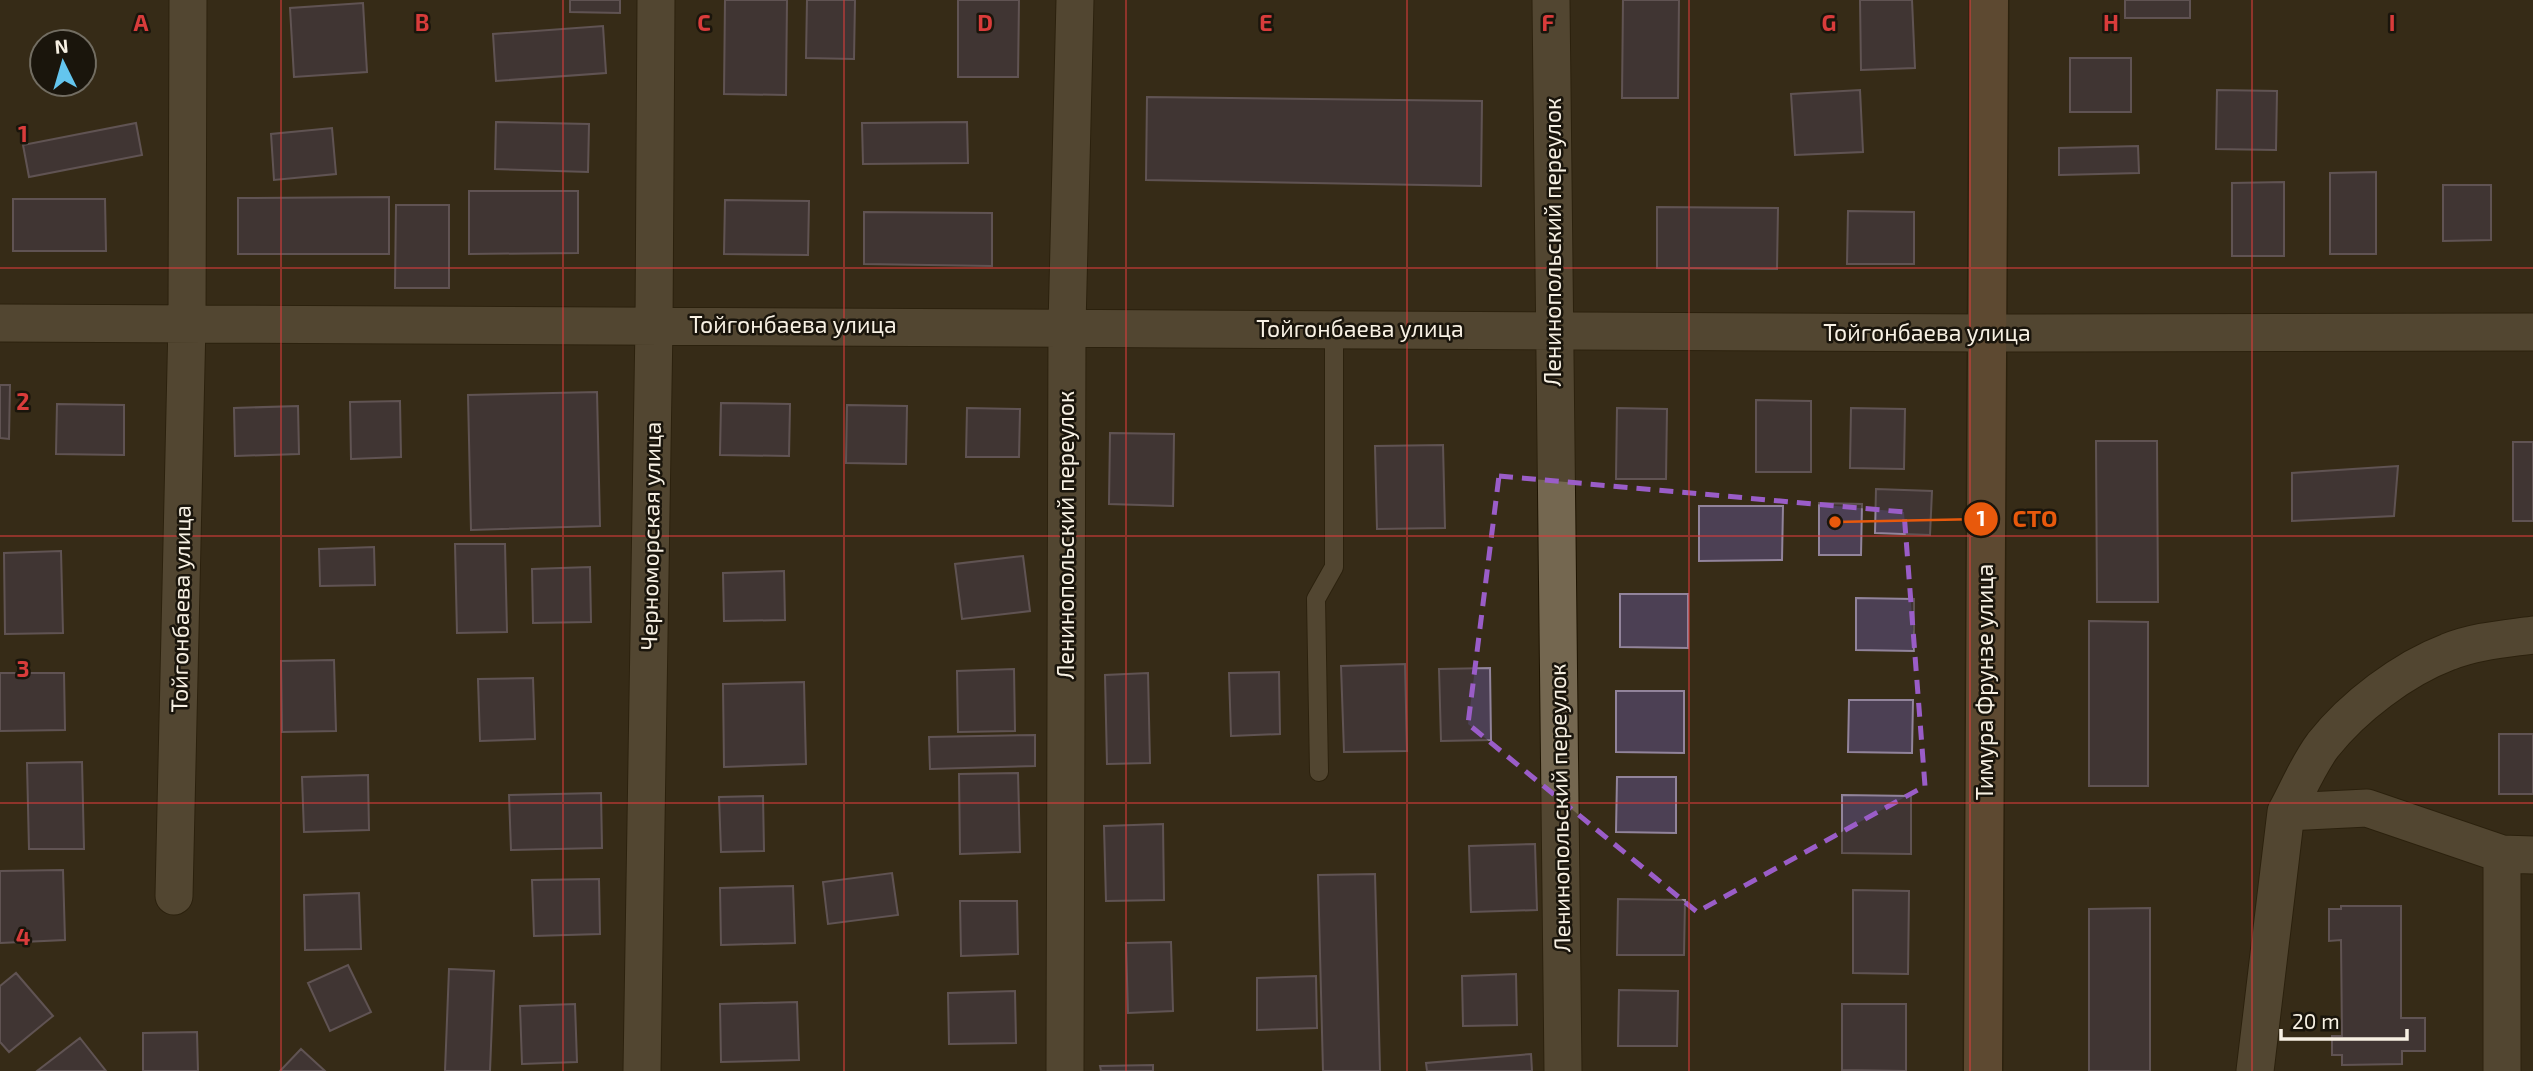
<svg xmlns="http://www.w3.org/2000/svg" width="2533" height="1071" font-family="'Exo 2',sans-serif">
<rect width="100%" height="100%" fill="#372c17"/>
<path fill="#4c4054" stroke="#92849b" stroke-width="2" d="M570,0H620V13L570,12Z
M725,0H787L786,95L724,94Z
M807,0H855L854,59L806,58Z
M958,0H1019L1018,77H958Z
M1623,0H1679L1678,98H1622Z
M1860,0H1912L1915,68L1861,70Z
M2125,0H2190V18H2125Z
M363,3L367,72L294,77L290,8Z
M603,26L606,73L496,81L493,34Z
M2070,58H2131V112H2070Z
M1860,90L1863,152L1795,155L1791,94Z
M2217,90L2277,91L2276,150L2216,149Z
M1147,97L1482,101L1481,186L1146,180Z
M496,122L589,124L588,172L495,169Z
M967,122L968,163L863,164L862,123Z
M136,123L142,155L29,177L23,145Z
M332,128L336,174L274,180L271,134Z
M2138,146L2139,173L2059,175V148Z
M2376,172V254H2330V173Z
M2284,182V256H2232V183Z
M2443,185H2491V240L2443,241Z
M469,191H578V253L469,254Z
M389,197V254H238V198Z
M13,199H105L106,251H13Z
M725,200L809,201L808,255L724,254Z
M396,205H449V288H395Z
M1657,207L1778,208L1777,269L1657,268Z
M1848,211L1914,212V264H1847Z
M864,212L992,213V266L864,264Z
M0,385H10L9,439L0,438Z
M597,392L600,526L471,530L468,395Z
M1756,400L1811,401V472H1756Z
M400,401L401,457L351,459L350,402Z
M721,403L790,404L789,456L720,455Z
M57,404L124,405V455L56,454Z
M847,405L907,406L906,464L846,463Z
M298,406L299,454L235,456L234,408Z
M967,408L1020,409L1019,457H966Z
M1617,408L1667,409L1666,479H1616Z
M1851,408L1905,409L1904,469L1850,468Z
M1110,433L1174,434L1173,506L1109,504Z
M2096,441H2157L2158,602H2097Z
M2513,442H2533V521H2513Z
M1443,445L1445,528L1377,529L1375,446Z
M2398,466L2394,516L2292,521V473Z
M1876,489L1932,491L1930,535L1875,533Z
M1819,503L1862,504L1861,555H1819Z
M1699,506H1783L1782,560L1699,561Z
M455,544H505L507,632L457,633Z
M374,547L375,585L320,586L319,549Z
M61,551L63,633L5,634L4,553Z
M1023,556L1030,611L962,619L955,564Z
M590,567L591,622L533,623L532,569Z
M784,571L785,620L724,621L723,573Z
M1620,594H1688V648L1620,647Z
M1856,598L1914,599V651L1856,650Z
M2089,621L2148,622V786H2089Z
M334,660L336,731L282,732L281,661Z
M1405,664L1407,751L1344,752L1341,666Z
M1490,668L1491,740L1441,741L1439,669Z
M1014,669L1015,731L958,732L957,671Z
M1279,672L1280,734L1231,736L1229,673Z
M0,673H64L65,730L0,731Z
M1148,673L1150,763L1107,764L1105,675Z
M533,678L535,739L480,741L478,679Z
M804,682L806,764L724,767L723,684Z
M1616,691H1684V753L1616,752Z
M1849,700H1913L1912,753L1848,752Z
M2499,734H2533V794H2499Z
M1035,735V766L930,769L929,737Z
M82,762L84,849H29L27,763Z
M1018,773L1020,852L960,854L959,774Z
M368,775L369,830L304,832L302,777Z
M1617,777H1676V833L1616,832Z
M601,793L602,848L511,850L509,795Z
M1842,795L1911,796V854L1842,853Z
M763,796L764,851L721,852L719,797Z
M1163,824L1164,900L1106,901L1104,826Z
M1535,844L1537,910L1471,912L1469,846Z
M63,870L65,940L0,943V871Z
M892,873L898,915L828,924L823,882Z
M1375,874L1380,1071H1323L1318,875Z
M599,879L600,934L534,936L532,880Z
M793,886L795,943L721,945L720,888Z
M1853,890L1909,891L1908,974L1853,973Z
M359,893L361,949L305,950L304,895Z
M1618,899L1685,900L1684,955H1617Z
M960,901H1017L1018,954L961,956Z
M2341,906H2401V1018H2425V1051H2402V1064L2342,1065V1055H2332V1036H2342L2341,940L2329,941V909H2341Z
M2150,908V1071H2089V909Z
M1171,942L1173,1011L1128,1013L1126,943Z
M348,965L371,1012L330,1031L308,983Z
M449,969L494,971L490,1071H445Z
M16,973L53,1016L9,1052L0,1042V986Z
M1516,974L1517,1025L1463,1026L1462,976Z
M1316,976L1317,1028L1257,1030V978Z
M1619,990L1678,991L1677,1046H1618Z
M1015,991L1016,1043L949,1044L948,993Z
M797,1002L799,1060L721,1062L720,1004Z
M575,1004L577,1062L522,1064L520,1006Z
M1842,1004H1906V1071L1842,1070Z
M197,1032L198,1071H143V1033Z
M80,1038L106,1071H37Z
M301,1049L325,1071H280Z
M1531,1054L1532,1071H1427L1426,1063Z
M1153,1065V1071H1101L1100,1066Z"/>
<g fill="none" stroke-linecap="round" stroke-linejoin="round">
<g stroke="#1e1402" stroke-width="20">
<path id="service" d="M1319,772L1316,599L1334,567V330"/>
</g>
<g stroke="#1e1402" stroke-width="39">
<path id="minor" d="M1551,0L1563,1071
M0,323L1987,333L2533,332
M2286,812C2298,790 2308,765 2323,745C2353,707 2403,669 2448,652C2475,641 2504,639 2533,635
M174,896L187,322L188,0
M642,1071L654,325L656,0
M1065,1071L1067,326L1075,0
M2255,1071L2286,812L2367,808L2502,854L2533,855
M2502,1071V854"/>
</g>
<g stroke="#1e1402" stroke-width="41">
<path id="secondary" d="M1983,1071L1989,0"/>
</g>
<use href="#service" stroke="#746750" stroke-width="18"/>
<use href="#minor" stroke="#746750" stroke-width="37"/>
<use href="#secondary" stroke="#8d6e50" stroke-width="38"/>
</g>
<path d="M0 0H2533V1071H0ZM1499,476L1904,512L1925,786L1697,912L1468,724Z" fill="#372c17" fill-opacity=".55" fill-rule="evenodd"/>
<path fill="none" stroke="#9a5dc8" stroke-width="5" stroke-dasharray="14 9" stroke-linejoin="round" d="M1499,476L1904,512L1925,786L1697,912L1468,724Z"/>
<path fill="none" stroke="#d93c3b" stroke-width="2" stroke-opacity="0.55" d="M281,0V1071M563,0V1071M844,0V1071M1126,0V1071M1407,0V1071M1689,0V1071M1970,0V1071M2252,0V1071M0,268H2533M0,536H2533M0,803H2533"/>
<g text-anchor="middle" stroke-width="5" stroke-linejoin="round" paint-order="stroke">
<g font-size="23" fill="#f7f0e3" stroke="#1a150c">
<text transform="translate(1553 242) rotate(-90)" y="8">Ленинопольский переулок</text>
<text x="793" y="333">Тойгонбаева улица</text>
<text x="1360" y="337">Тойгонбаева улица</text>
<text x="1927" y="341">Тойгонбаева улица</text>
<text transform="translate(1066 535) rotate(-90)" y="8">Ленинопольский переулок</text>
<text transform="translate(651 536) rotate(-89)" y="8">Черноморская улица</text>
<text transform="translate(181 609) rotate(-89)" y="8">Тойгонбаева улица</text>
<text transform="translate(1985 682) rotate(-90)" y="8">Тимура Фрунзе улица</text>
<text transform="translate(1560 808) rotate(-91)" y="8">Ленинопольский переулок</text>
</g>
</g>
<g font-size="23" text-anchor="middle" font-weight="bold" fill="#d93c3b" stroke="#1a150c" stroke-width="5" stroke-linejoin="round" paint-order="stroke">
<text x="141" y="31">A</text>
<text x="422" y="31">B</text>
<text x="704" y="31">C</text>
<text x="985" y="31">D</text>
<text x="1266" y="31">E</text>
<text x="1548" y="31">F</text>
<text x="1829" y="31">G</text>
<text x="2111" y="31">H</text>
<text x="2392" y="31">I</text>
<text x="23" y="142">1</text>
<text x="23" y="410">2</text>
<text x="23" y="677">3</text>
<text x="23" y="945">4</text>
</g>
<path fill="none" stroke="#e8590c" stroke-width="2.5" d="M1835 522L1981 519"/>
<g fill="#e8590c" stroke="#1a150c" stroke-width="2.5">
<circle cx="1835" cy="522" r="7"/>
<circle cx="1981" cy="519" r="18"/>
</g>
<g font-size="21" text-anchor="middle" font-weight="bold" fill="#fff">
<text x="1981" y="526">1</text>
</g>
<g font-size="24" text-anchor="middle" font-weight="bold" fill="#e8590c" stroke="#1a150c" stroke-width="5" stroke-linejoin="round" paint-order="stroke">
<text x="2035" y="527">СТО</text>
</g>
<g transform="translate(63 63) rotate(355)"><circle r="33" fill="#1a150c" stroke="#726d62" stroke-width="2"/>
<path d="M0-5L12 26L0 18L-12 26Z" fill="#64c5ee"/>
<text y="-10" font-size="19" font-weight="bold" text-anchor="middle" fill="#f7f0e3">N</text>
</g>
<path d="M2281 1029v10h126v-10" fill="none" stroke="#f7f0e3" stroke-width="3.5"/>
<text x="2292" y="1029" font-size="21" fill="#f7f0e3" stroke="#1a150c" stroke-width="5" paint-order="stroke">20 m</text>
</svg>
